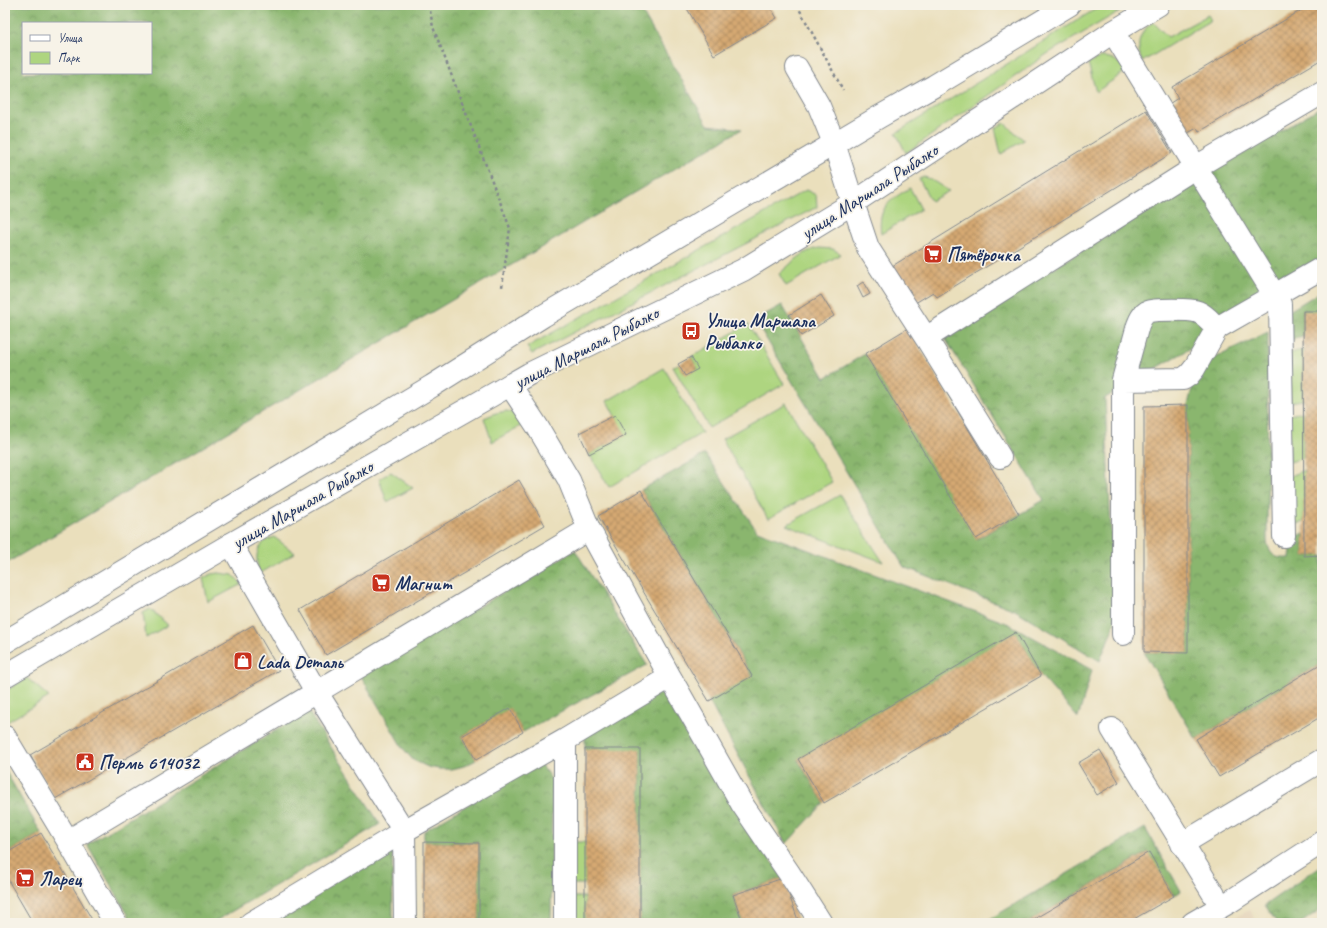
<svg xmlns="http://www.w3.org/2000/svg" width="1327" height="928" font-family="Caveat,sans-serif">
<defs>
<pattern id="forest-crowns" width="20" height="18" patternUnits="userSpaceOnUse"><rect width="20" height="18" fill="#8ab66e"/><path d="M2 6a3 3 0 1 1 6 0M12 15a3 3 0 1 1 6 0" fill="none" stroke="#70945e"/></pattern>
<pattern id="building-cross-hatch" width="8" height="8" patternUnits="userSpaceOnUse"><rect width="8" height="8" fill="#d5a972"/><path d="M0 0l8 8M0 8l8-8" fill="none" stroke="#ac8a61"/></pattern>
</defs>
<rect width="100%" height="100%" fill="#f7f3e8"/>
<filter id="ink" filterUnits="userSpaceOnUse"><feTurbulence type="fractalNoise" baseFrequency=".025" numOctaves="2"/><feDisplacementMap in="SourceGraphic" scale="8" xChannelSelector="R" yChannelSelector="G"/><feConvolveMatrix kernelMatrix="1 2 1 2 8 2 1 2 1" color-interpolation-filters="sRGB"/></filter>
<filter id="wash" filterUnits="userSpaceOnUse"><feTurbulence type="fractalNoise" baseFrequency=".012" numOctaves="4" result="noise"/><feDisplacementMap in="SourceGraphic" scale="16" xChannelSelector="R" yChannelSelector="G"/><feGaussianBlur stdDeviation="0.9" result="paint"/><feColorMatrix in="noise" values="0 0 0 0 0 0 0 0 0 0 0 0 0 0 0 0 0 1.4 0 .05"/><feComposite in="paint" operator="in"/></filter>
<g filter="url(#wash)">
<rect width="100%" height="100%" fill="#eadfbc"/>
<path fill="#e3d1b6" d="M1249,910L1258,923H1225Z"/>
<path fill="#aed580" stroke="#64826f" d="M1102,5H1130L1047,54L906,153L896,133Z
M1208,15L1211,20L1142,62C1136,45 1138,33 1153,22L1168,37Z
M1101,57C1114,57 1119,62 1126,71L1096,92L1088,63Z
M1004,123L1024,140L1001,154L995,128Z
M924,177L930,179L949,191L931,201L919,179Z
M910,188L921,209L881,234C877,207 890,200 910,188Z
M806,190L816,195L817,207L532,354L527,347Z
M819,248L833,249L841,254L786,286L779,274C791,264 803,250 819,248Z
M748,324L784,384L709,428L673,367L678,364L698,369L691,357Z
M1303,350V400L1290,402L1289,353Z
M664,368L702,433L609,487L589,454L625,435L607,401Z
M786,403L832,482L768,519L722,439Z
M507,411L517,414L524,424L492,442L484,418L496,413Z
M1303,412V458L1290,462L1289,415Z
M1304,470V522L1291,526L1290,476Z
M391,472L413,488L387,502L379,479Z
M840,495L883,562L786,525Z
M274,537L295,553L259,574C257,564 254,551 263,543C266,540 270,539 274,537Z
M219,573L233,575L242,584L208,602L203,578L212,574Z
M150,609L168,625L146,638L143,613Z
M27,678L49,697L7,722L5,719V691Z
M571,842H585V884H572Z
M571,897H585V923H571Z"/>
<path fill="url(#forest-crowns)" stroke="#527266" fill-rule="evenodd" d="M5,5H638L708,125L742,129L5,564ZM23,23H151V73H23Z
M1322,106V272L1105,398L1115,622L1100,661L1015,610L904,567L755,320L782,305L825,378L865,354L977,539L1044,500L943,335Z
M1322,291V311L1303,312V337L1290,340L1289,311Z
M1268,332L1267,541C1270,556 1275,559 1290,558L1292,537L1304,534V556L1322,555V663L1196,739L1144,652H1188V405L1193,384L1203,364Z
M705,454L757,531L1009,624L1092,670L1078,718L1041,676L1016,633L798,760L824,803L786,844L709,701L752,675L641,490Z
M575,550L647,665L523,732L510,709L462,736L476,760L464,766L452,769H439L428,767L413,760L402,747L361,676Z
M660,692L783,878L733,895L743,923H640V750L585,749V736Z
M308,711L380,824L212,923H133L87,844Z
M539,762L552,780L551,923H479V843L424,842V831Z
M5,770L41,833L5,854Z
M1145,828L1181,891L1174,896L1148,852L1027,923H983Z
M392,846L393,923H264Z
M1322,865V908L1301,923H1277L1265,905Z"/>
<g id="blocks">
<path fill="url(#building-cross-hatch)" d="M685,5H769L777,18L714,55Z
M1310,5H1322V59L1199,132L1197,128L1179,138L1161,109L1178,98L1172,87Z
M1146,110L1172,153L937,297L933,292L912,305L889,268Z
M863,282L870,294L863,298L857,286Z
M821,295L834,316L801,336L789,315Z
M1303,311H1322V555L1304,556Z
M908,328L1019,514L976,539L865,354Z
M691,357L698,369L685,376L678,364Z
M1188,405V653L1144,652V406Z
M615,415L626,435L589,454L579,433Z
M519,480L545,525L326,655L300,610Z
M641,490L752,676L709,701L598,516Z
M253,625L279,670L55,799L30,755Z
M1016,632L1041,676L824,803L798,759Z
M1322,663V716L1219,777L1196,739Z
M510,708L523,732L476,760L462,736Z
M585,749H640V923H585Z
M1100,750L1119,782L1097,795L1078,763Z
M41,833L94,923H33L5,875V854Z
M424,842L479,843V923H424Z
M1149,852L1174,896L1127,923H1027Z
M783,878L799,923H743L733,895Z"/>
</g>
</g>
<g filter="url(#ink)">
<use href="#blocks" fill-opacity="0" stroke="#82878d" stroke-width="1"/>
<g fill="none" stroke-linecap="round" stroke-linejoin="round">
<g stroke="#82878d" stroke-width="24">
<path id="minor" d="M1113,32L1280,304L1284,536
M797,68L819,106L834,143L853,203L868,248L926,338
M1123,380L1138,325C1140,320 1142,315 1147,312C1154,309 1191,309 1198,312C1206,315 1211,322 1217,328
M510,385L537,426L569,480L589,529
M1000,457L926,338L1196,167L1322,93
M231,544L317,693L404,831L405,923
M1123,634V380L1183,379L1189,375L1194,369L1217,328L1322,268
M1112,729L1221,906
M5,737L68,841
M1182,844L1322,760
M115,923L68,841L589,529L670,677
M251,923L404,831L565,740L670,677L742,804L789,873L821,923
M565,923V740
M1193,923L1231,901L1322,842"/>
</g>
<g stroke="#82878d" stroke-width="24">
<path id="major" d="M5,642L432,386L543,316L879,117L934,86L1069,5
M5,676L231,544L529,374L743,270L853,203L1113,32L1158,5"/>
</g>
<path stroke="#82878d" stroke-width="2.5" stroke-dasharray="3 3" stroke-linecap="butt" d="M429,5L433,27L510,228L502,287
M797,5L843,90"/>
<use href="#minor" stroke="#fff" stroke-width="22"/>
<use href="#major" stroke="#fff" stroke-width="22"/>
</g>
</g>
<defs>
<g id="supermarket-square" transform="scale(1)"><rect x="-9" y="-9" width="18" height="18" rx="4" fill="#c8321e" stroke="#f7f3e8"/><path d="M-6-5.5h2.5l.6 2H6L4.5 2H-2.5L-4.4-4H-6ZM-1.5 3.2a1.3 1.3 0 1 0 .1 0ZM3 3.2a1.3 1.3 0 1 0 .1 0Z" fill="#fff"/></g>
<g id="bus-square" transform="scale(1)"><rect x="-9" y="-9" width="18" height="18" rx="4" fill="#c8321e" stroke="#f7f3e8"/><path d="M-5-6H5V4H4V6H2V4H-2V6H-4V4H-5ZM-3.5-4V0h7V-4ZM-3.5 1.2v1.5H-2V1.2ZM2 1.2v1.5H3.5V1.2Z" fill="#fff"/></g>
<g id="shop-square" transform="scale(1)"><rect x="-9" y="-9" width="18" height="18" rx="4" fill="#c8321e" stroke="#f7f3e8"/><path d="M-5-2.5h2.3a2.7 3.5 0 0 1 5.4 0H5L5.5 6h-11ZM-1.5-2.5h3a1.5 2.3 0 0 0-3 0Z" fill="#fff"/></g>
<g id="civic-square" transform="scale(1)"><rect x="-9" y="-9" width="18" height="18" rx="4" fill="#c8321e" stroke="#f7f3e8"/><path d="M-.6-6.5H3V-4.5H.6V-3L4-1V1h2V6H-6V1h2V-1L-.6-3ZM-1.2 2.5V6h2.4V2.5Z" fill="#fff"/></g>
</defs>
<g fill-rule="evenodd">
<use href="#supermarket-square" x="933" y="254"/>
<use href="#bus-square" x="691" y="331"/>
<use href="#supermarket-square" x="381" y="583"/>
<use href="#shop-square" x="243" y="661"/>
<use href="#civic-square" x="85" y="762"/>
<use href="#supermarket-square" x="25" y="878"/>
</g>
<g text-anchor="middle" stroke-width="3.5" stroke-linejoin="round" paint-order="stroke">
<g font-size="19" fill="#1b2f5e" stroke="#f7f3e8">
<text transform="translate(869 191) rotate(-33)" y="7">улица Маршала Рыбалко</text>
<text transform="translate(586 347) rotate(-27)" y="7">улица Маршала Рыбалко</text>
<text transform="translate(302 504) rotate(-30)" y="7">улица Маршала Рыбалко</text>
</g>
<g font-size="19" font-weight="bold" fill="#1b2f5e" stroke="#f7f3e8" text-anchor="start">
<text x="947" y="261">Пятёрочка</text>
<text x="705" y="327">Улица Маршала<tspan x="705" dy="22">Рыбалко</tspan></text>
<text x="395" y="590">Магнит</text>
<text x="257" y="668">Lada Dеталь</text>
<text x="99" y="769">Пермь 614032</text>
<text x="39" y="885">Ларец</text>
</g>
</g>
<rect width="1327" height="928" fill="none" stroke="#f7f3e8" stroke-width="20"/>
<rect x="22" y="22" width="130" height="52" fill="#f7f3e8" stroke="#9fa5b1"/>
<rect x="30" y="35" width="20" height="6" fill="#ffffff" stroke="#9fa5b1"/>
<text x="58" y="42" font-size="12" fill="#1b2f5e">Улица</text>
<rect x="30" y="52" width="20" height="12" fill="#aed580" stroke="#9fa5b1"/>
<text x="58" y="62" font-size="12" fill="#1b2f5e">Парк</text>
</svg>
